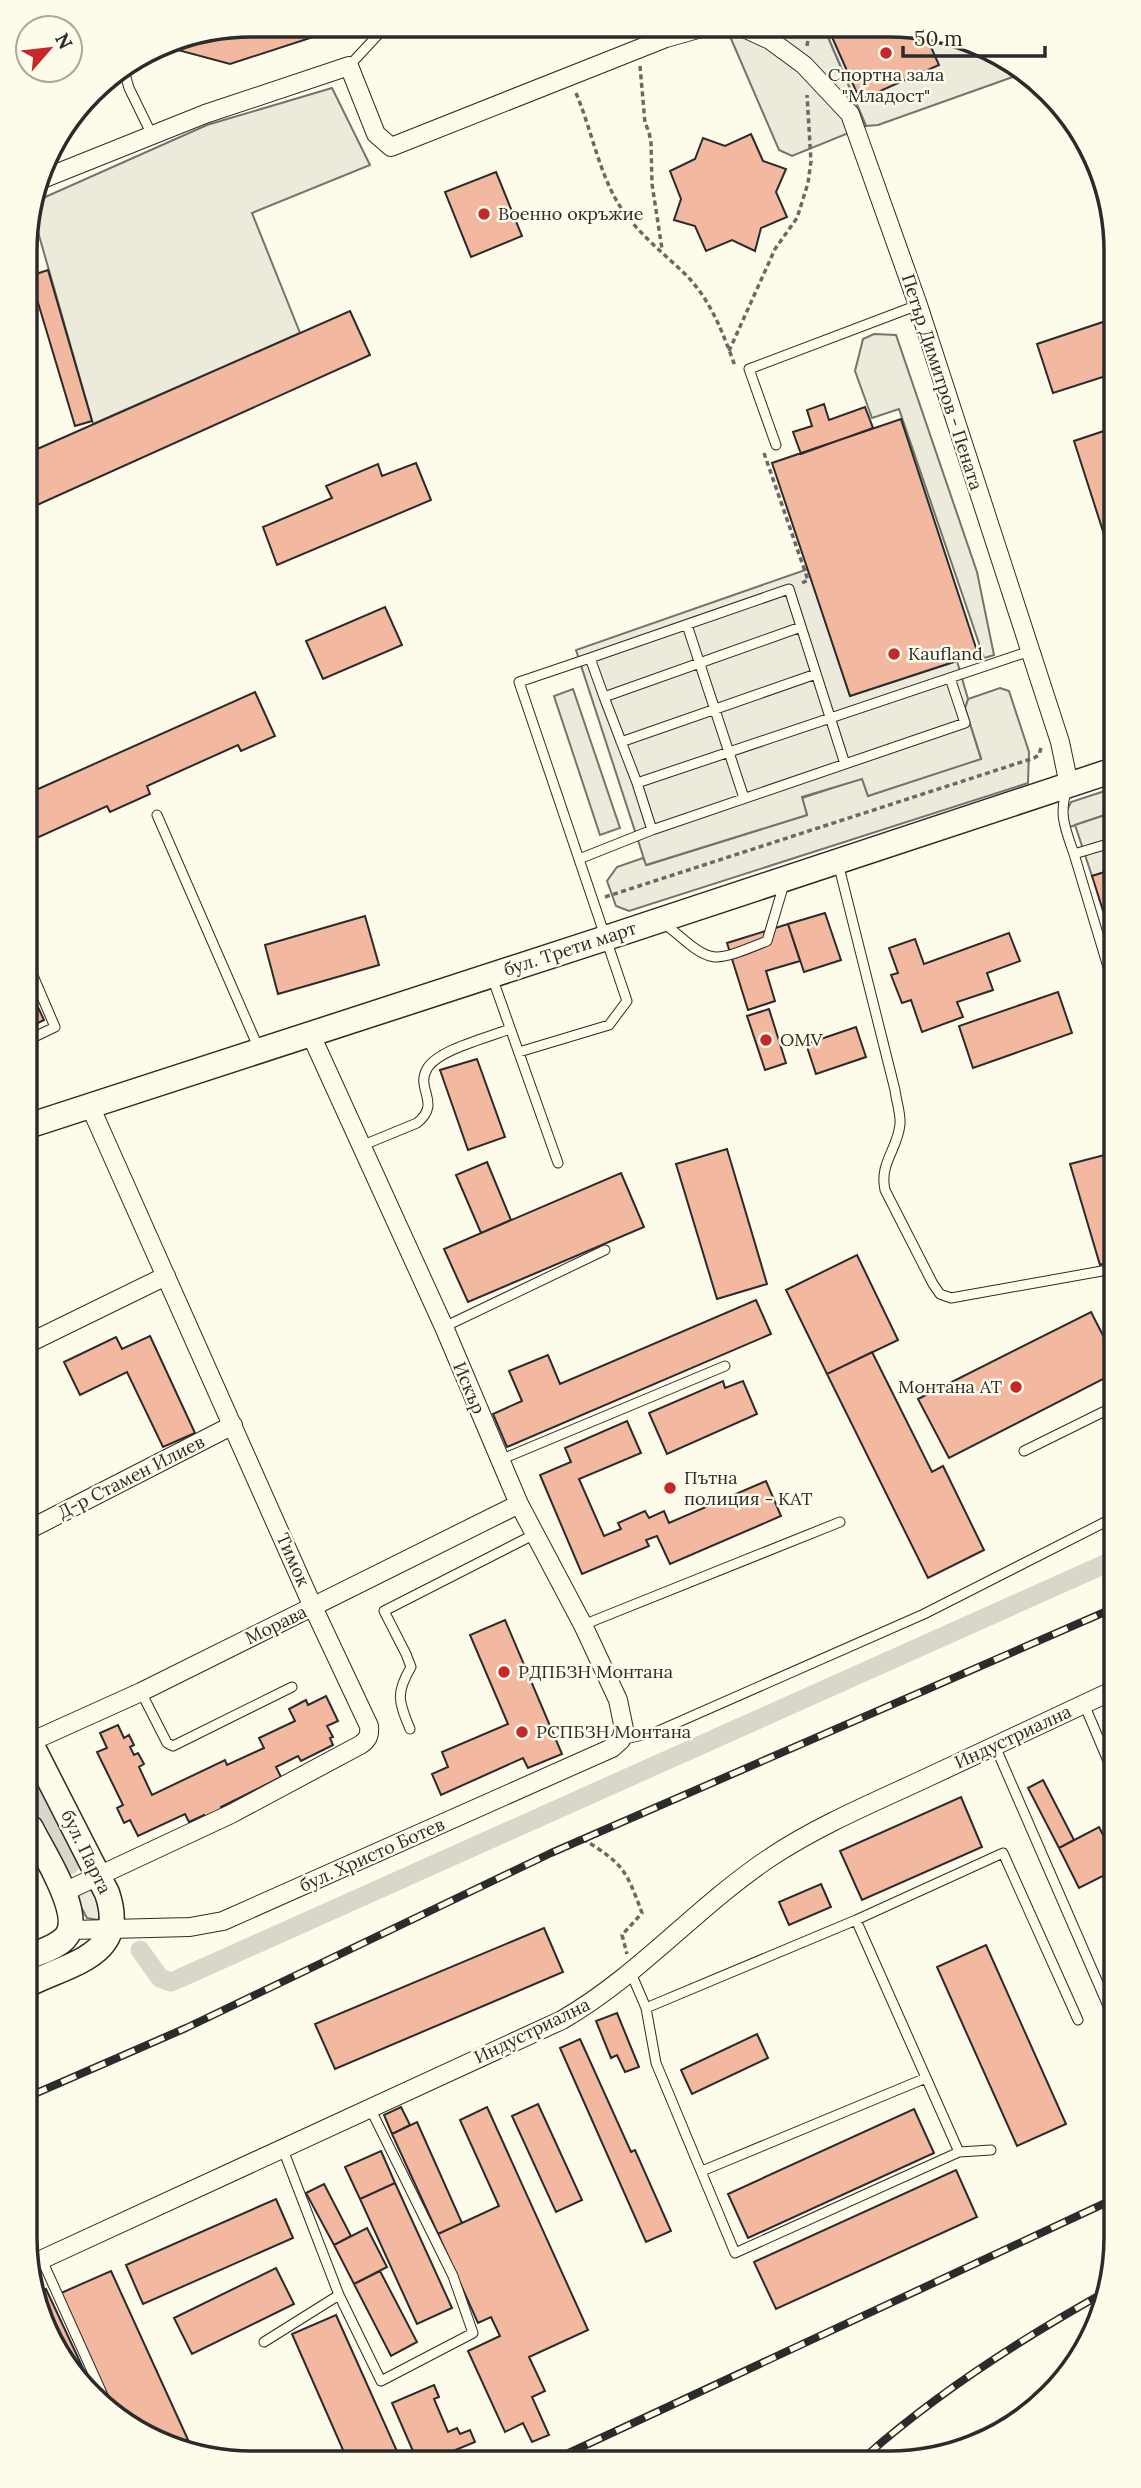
<svg xmlns="http://www.w3.org/2000/svg" width="1141" height="2488" font-family="Lora,serif">
<rect width="100%" height="100%" fill="#fdfbea"/>
<path fill="#ecebdb" stroke="#74746e" stroke-width="2" d="M824,28L934,29L1024,73L878,125L866,126Z
M332,88L370,165L252,213L300,333L93,424L32,211L34,202L207,125Z
M874,334L896,335L977,572L994,655L984,658L899,409L872,418L855,371L863,339Z
M1000,688L1009,691L1029,752L1028,783L629,911L616,906L607,881L617,867L643,858L647,865L807,815L802,798L862,778L868,796L981,758L965,708L968,699Z
M573,689L620,828L600,835L554,696Z
M1111,789V813L1067,828L1064,816L1071,802Z
M91,1886C96,1896 106,1909 98,1920L87,1918L74,1894Z"/>
<path fill="#eceadb" stroke="#74746e" stroke-width="2" d="M746,28H824L866,126L792,156L779,150L729,34Z
M808,569L850,696L957,661L968,699L965,708L981,759L868,796L862,779L802,797L807,815L646,865L576,650Z
M1111,813V870L1092,876L1075,825Z"/>
<g fill="none" stroke-linecap="round" stroke-linejoin="round">
<path stroke="#d8d7c9" stroke-width="19" d="M31,1788L70,1865
M140,1950L160,1978L171,1982L176,1980L1114,1560"/>
</g>
<path fill="#f2b8a0" stroke="#2b2b2b" stroke-width="2" d="M250,24L350,25L230,64L159,45L164,42Z
M828,28L923,29L939,65L860,100Z
M923,29H934L946,34L928,41Z
M751,134L763,161L786,169L776,192L787,217L761,228L755,251L732,240L706,251L695,226L674,220L681,199L670,171L695,159L703,138L725,146Z
M496,172L522,236L471,257L445,192Z
M48,270L92,421L75,426L30,276Z
M350,311L370,355L26,510V454Z
M1109,320V375L1053,393L1037,344Z
M26,372L37,423L26,426Z
M824,404L829,420L865,407L873,428L801,454L793,432L812,426L807,410Z
M901,419L978,654L850,696L772,463Z
M1110,429V553L1074,441Z
M416,463L431,500L277,565L263,527L332,498L326,486L378,464L382,476Z
M385,607L402,645L323,679L306,641Z
M255,692L275,736L241,751L238,745L147,786L150,794L110,812L107,806L32,840L34,847L27,850V794Z
M1111,870V936L1092,876Z
M825,913L841,960L804,972L788,924Z
M365,916L379,965L278,994L265,945Z
M788,924L800,961L766,971L775,1001L748,1010L727,943Z
M1009,933L1020,961L987,973L993,990L957,1002L963,1017L922,1032L911,1000L902,1003L891,975L898,973L889,948L915,939L924,964Z
M28,986L44,1020L28,1028Z
M1058,992L1072,1033L973,1068L959,1026Z
M769,1009L786,1063L765,1070L747,1016Z
M856,1027L866,1057L816,1074L806,1044Z
M477,1059L505,1137L468,1150L440,1070Z
M727,1149L767,1284L717,1299L676,1164Z
M1112,1153V1261L1100,1265L1070,1164Z
M487,1162L511,1220L481,1233L456,1175Z
M621,1173L644,1227L468,1302L444,1249Z
M857,1255L898,1340L827,1374L786,1290Z
M756,1300L771,1334L507,1447L493,1414L522,1401L509,1371L548,1355L560,1384Z
M1091,1312L1113,1355V1374L949,1458L918,1399Z
M150,1336L195,1433L163,1447L127,1372L80,1395L64,1362L116,1337L122,1349Z
M872,1352L932,1472L943,1466L984,1550L928,1578L827,1374Z
M723,1381L725,1388L743,1381L757,1414L667,1454L649,1413Z
M627,1421L641,1453L579,1479L604,1536L621,1529L618,1523L645,1511L649,1518L664,1511L669,1523L766,1481L781,1516L670,1564L657,1536L646,1540L649,1546L582,1574L540,1475L571,1462L565,1448Z
M505,1620L562,1754L528,1768L523,1758L441,1795L432,1774L448,1767L442,1752L508,1724L470,1635Z
M326,1696L338,1721L327,1726L333,1737L330,1738L333,1745L301,1761L298,1756L276,1767L281,1777L221,1807L224,1813L207,1821L204,1815L189,1822L185,1814L138,1836L130,1820L124,1823L117,1808L123,1805L97,1752L107,1748L100,1733L118,1725L124,1738L129,1735L134,1745L130,1747L134,1755L138,1753L144,1764L139,1767L152,1795L225,1760L227,1765L264,1748L259,1738L295,1721L289,1709L306,1700L308,1705Z
M1043,1780L1074,1840L1059,1848L1028,1788Z
M961,1797L982,1847L862,1900L840,1851Z
M1099,1827L1115,1858V1870L1079,1888L1059,1848Z
M821,1884L831,1907L789,1925L779,1902Z
M544,1928L563,1972L335,2069L315,2024Z
M986,1945L1066,2124L1017,2146L937,1967Z
M617,2013L639,2067L625,2072L617,2055L611,2058L596,2021Z
M757,2034L768,2058L692,2094L681,2070Z
M580,2039L631,2152L635,2150L671,2231L646,2242L560,2048Z
M538,2104L582,2200L556,2212L512,2116Z
M401,2107L410,2125L392,2134L384,2115Z
M487,2107L588,2330L529,2357L545,2391L532,2397L549,2435L532,2442L523,2423L505,2432L468,2351L500,2336L491,2317L478,2323L438,2234L499,2206L460,2120Z
M914,2109L934,2153L748,2238L728,2194Z
M417,2122L462,2223L438,2234L392,2134Z
M381,2151L395,2183L360,2199L345,2167Z
M956,2170L977,2217L776,2309L754,2262Z
M395,2183L452,2308L417,2324L360,2199Z
M324,2184L351,2236L334,2245L306,2193Z
M276,2199L293,2238L143,2304L126,2265Z
M367,2228L387,2267L354,2284L334,2245Z
M276,2268L294,2304L192,2354L174,2318Z
M111,2271L194,2453L116,2415L61,2293Z
M380,2271L417,2342L391,2356L354,2284Z
M46,2289L101,2407L62,2363L32,2297Z
M336,2315L400,2458L347,2459L292,2334Z
M434,2385L439,2397L434,2399L448,2432L457,2428L460,2434L470,2430L475,2442L436,2458H416L392,2403Z"/>
<g fill="none" stroke-linecap="round" stroke-linejoin="round">
<g stroke="#2b2b2b" stroke-width="11">
<path id="lane" d="M349,66L387,25
M123,67L129,88L152,135
M776,445L749,369L918,305
M687,625L744,798
M801,627L604,697L590,658L789,589L845,764
M950,678L965,723L652,830L637,783L1030,651
M604,697L637,783
M621,742L816,674
M1067,789C1058,815 1066,830 1074,854
M157,815L259,1049
M1111,843L1074,854L1111,977
M579,859L652,830
M838,863L895,1090C896,1100 901,1114 900,1124C898,1149 879,1163 885,1190L933,1284L940,1294L951,1298L1113,1269
M664,923C713,964 707,965 767,941L784,884
M28,964L55,1027L28,1040
M492,977L558,1163
M519,1052L609,1025L627,1001L519,682L590,658
M361,1146L417,1123C442,1103 415,1089 427,1069C437,1050 489,1037 510,1029
M444,1327L605,1250
M1024,1451L1113,1407
M500,1460L725,1366
M583,1625L840,1522
M141,1692L167,1743L173,1746L292,1687
M1084,1704L1114,1775
M410,1729C399,1702 395,1694 411,1667L406,1654L384,1611L535,1534
M621,1740L656,1732L924,1614L1113,1518
M995,1746L1115,2022
M856,1920L959,2152L735,2253L656,2063L646,2008L856,1920L1003,1853L1078,2020
M631,1973L646,2008
M282,2147L339,2295L381,2381L473,2333L453,2276L370,2108
M959,2152L991,2150
M702,2171L926,2078
M42,2260L110,2411
M264,2342L339,2295"/>
</g>
<g stroke="#2b2b2b" stroke-width="20">
<path id="street" d="M744,28L770,40L804,65L850,114L918,305L1060,742L1069,785
M40,180L205,114L349,66L376,134L391,147L666,38L705,27
M29,1343L166,1276
M30,1529L233,1425
M30,1742L141,1692L519,1504
M64,1892L231,1814L360,1745C368,1740 370,1735 369,1726L313,1607L90,1106
M71,1930L190,1927L223,1921L612,1748L621,1740L624,1729L618,1700L583,1625L519,1504L444,1327L311,1035
M32,2264L562,2020C640,1975 697,1906 771,1857C818,1826 870,1804 922,1780C986,1750 1050,1720 1114,1690"/>
</g>
<g stroke="#2b2b2b" stroke-width="27">
<path id="secondary" d="M28,1126L606,938L1111,771
M30,1742L107,1893C128,1954 75,1962 31,1983
M31,1828C42,1851 86,1916 65,1938C57,1947 42,1951 31,1956"/>
</g>
<path stroke="#6a6964" stroke-width="3.5" stroke-dasharray="5 3.5" stroke-linecap="butt" d="M807,46L810,28
M640,66L645,123L649,132L651,143L652,184L662,249
M576,93C592,131 599,174 621,208C638,233 662,252 684,273C710,298 723,333 735,366
M729,351L775,249L797,218L808,183L811,161L807,95
M764,453L808,580L800,584
M605,897L1034,758L1039,755L1041,748
M583,1839C623,1864 626,1869 642,1913L622,1935L627,1954"/>
<use href="#lane" stroke="#fdfbea" stroke-width="9"/>
<use href="#street" stroke="#fdfbea" stroke-width="18"/>
<use href="#secondary" stroke="#fdfbea" stroke-width="24"/>
<g stroke="#2b2b2b" stroke-width="8">
<path id="rail" d="M32,2095L186,2028L551,1853L1114,1608
M866,2456C938,2392 1023,2338 1107,2291
M558,2458L1116,2198"/>
</g>
<use href="#rail" stroke="#fdfbea" stroke-width="5" stroke-dasharray="16" stroke-linecap="butt"/>
</g>
<g fill="#c62828" stroke="#fdfbea" stroke-width="2.5">
<circle cx="886" cy="53" r="7"/>
<circle cx="484" cy="214" r="7"/>
<circle cx="894" cy="654" r="7"/>
<circle cx="766" cy="1040" r="7"/>
<circle cx="1016" cy="1387" r="7"/>
<circle cx="670" cy="1488" r="7"/>
<circle cx="504" cy="1672" r="7"/>
<circle cx="522" cy="1732" r="7"/>
</g>
<g text-anchor="middle" stroke-width="5" stroke-linejoin="round" paint-order="stroke">
<g font-size="18" fill="#2b2b2b" stroke="#fdfbea" text-anchor="start">
<text x="886" y="81" text-anchor="middle">Спортна зала<tspan x="886" dy="21">"Младост"</tspan></text>
<text x="498" y="220">Военно окръжие</text>
<text x="908" y="660">Kaufland</text>
<text x="780" y="1046">OMV</text>
<text x="1002" y="1393" text-anchor="end">Монтана АТ</text>
<text x="684" y="1484">Пътна<tspan x="684" dy="21">полиция - КАТ</tspan></text>
<text x="518" y="1678">РДПБЗН Монтана</text>
<text x="536" y="1738">РСПБЗН Монтана</text>
</g>
<g font-size="18" fill="#2b2b2b" stroke="#fdfbea">
<text transform="translate(942 382) rotate(72)" y="6">Петър Димитров - Пената</text>
<text transform="translate(570 949) rotate(-18)" y="6">бул. Трети март</text>
<text transform="translate(469 1388) rotate(67)" y="6">Искър</text>
<text transform="translate(131 1477) rotate(-27)" y="6">Д-р Стамен Илиев</text>
<text transform="translate(293 1560) rotate(66)" y="6">Тимок</text>
<text transform="translate(276 1625) rotate(-26)" y="6">Морава</text>
<text transform="translate(1013 1737) rotate(-25)" y="6">Индустриална</text>
<text transform="translate(86 1852) rotate(64)" y="6">бул. Парта</text>
<text transform="translate(372 1855) rotate(-24)" y="6">бул. Христо Ботев</text>
<text transform="translate(532 2031) rotate(-26)" y="6">Индустриална</text>
</g>
</g>
<path d="M0 0H1141V2488H0ZM251 37H890A214 214 0 0 1 1104 251V2237A214 214 0 0 1 890 2451H251A214 214 0 0 1 37 2237V251A214 214 0 0 1 251 37Z" fill="#fdfbea" fill-rule="evenodd"/>
<path fill="none" stroke="#2b2b2b" stroke-width="3.5" d="M251 37H890A214 214 0 0 1 1104 251V2237A214 214 0 0 1 890 2451H251A214 214 0 0 1 37 2237V251A214 214 0 0 1 251 37Z"/>
<g transform="translate(49 49) rotate(62)"><circle r="33" fill="#fdfbea" stroke="#a9a89e" stroke-width="2"/>
<path d="M0-5L12 26L0 18L-12 26Z" fill="#c62828"/>
<text y="-10" font-size="19" font-weight="bold" text-anchor="middle" fill="#2b2b2b">N</text>
</g>
<path d="M903 46v10h142v-10" fill="none" stroke="#2b2b2b" stroke-width="3.5"/>
<text x="914" y="46" font-size="21" fill="#2b2b2b" stroke="#fdfbea" stroke-width="5" paint-order="stroke">50 m</text>
</svg>
